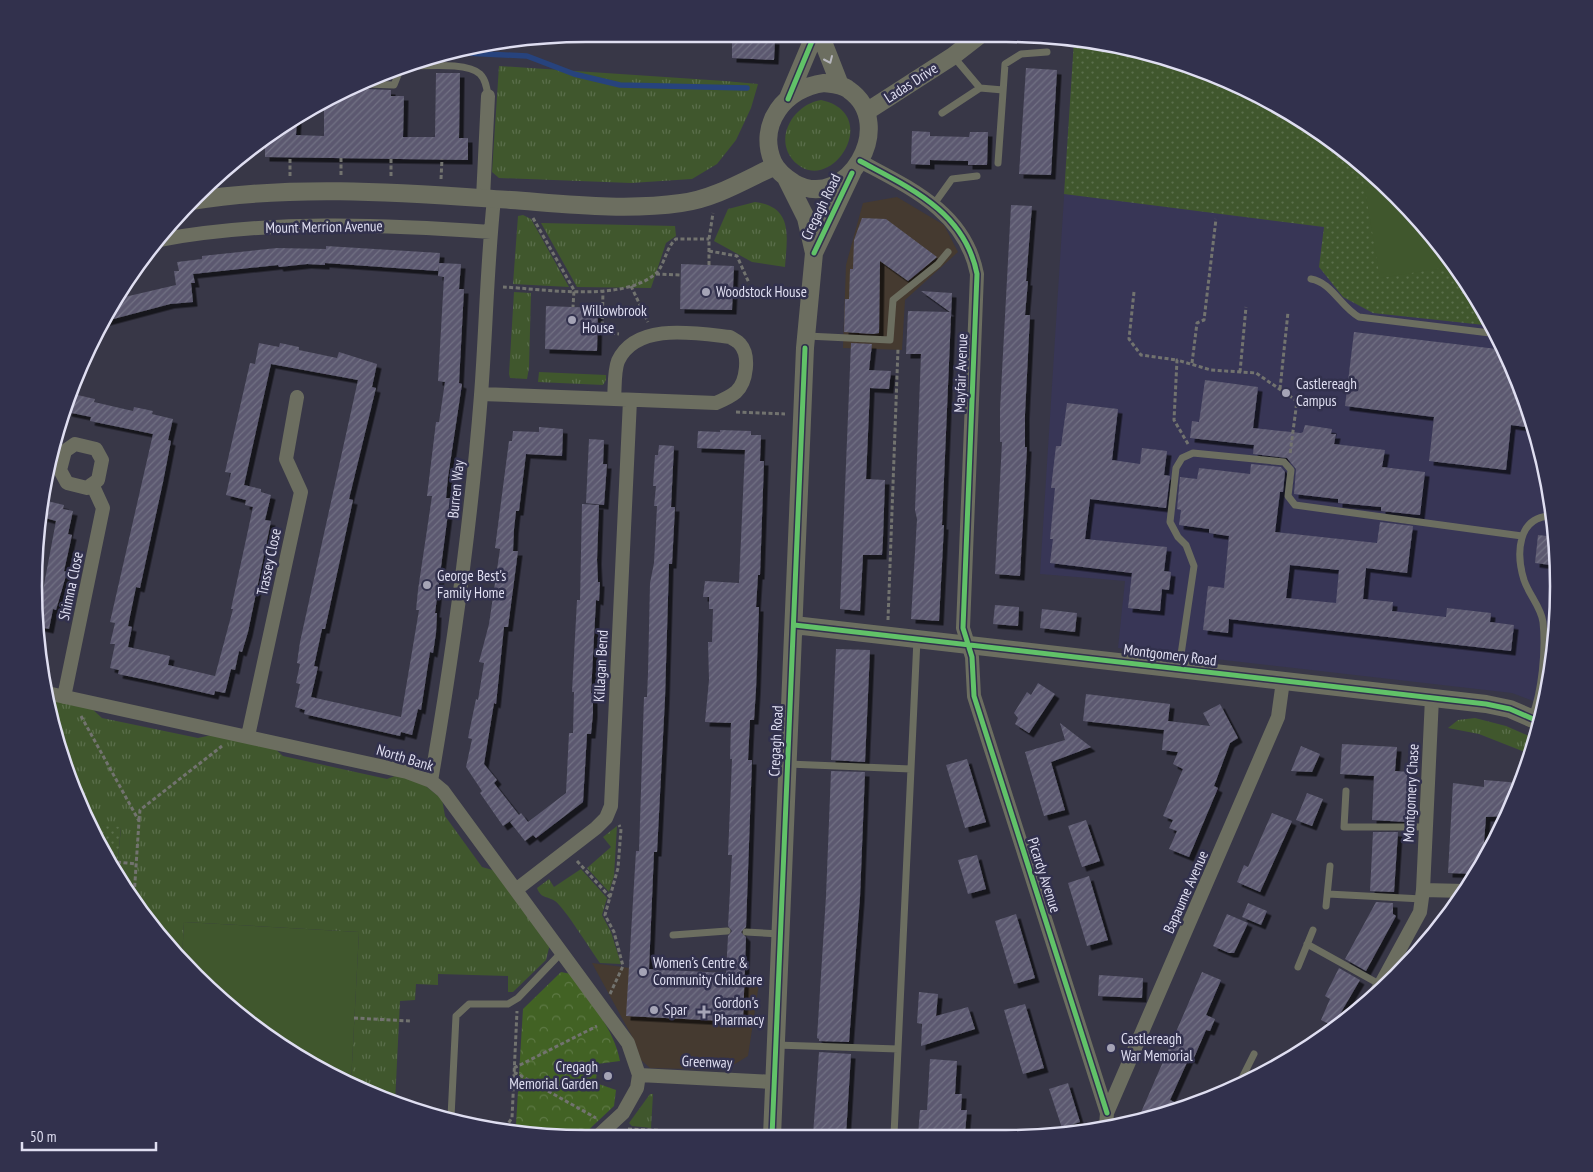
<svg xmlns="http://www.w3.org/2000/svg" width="1593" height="1172" font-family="'PT Sans Narrow',sans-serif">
<defs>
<pattern id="grass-tufts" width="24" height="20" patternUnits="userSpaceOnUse" patternTransform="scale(1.25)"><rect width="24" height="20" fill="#40572d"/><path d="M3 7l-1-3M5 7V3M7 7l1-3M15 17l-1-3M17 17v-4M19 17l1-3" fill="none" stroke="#5b6f4c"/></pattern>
<pattern id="forest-crowns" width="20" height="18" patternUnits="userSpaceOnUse" patternTransform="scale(1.25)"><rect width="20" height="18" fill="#426224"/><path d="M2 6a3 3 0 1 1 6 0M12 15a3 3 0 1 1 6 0" fill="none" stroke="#5d7844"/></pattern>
<pattern id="park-dots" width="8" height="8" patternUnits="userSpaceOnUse" patternTransform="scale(1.25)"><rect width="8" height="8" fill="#40572d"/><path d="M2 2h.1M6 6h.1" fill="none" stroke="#5b6f4c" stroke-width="1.8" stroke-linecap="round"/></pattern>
<pattern id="building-hatch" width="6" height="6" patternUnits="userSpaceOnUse" patternTransform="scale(1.25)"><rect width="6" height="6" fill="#5b596f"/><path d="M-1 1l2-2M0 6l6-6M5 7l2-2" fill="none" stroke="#727084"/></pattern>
<filter id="shadow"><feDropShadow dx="4.5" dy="4.5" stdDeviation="0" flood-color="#0009"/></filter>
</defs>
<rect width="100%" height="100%" fill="#383747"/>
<path fill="#453a30" d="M897,197L944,225L958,252L905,300L902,350L843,348L846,265L863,203Z
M592,963L630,968L760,977L748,1056L725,1070L650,1068L641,1060L634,1040Z"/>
<path fill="#383656" d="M1074,40L1150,52L1251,91L1314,127L1397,195L1445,250L1502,342L1541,443L1558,550L1554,658L1544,705L1512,693L1118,648L1125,581L1040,574Z"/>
<path fill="url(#grass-tufts)" d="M499,66L725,81L758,84L751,108L736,140L717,164L692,179L631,183L499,178L492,172Z
M821,100C886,114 828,202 792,159C774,136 795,104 821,100Z
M755,202C794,207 787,237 785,267L752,262L714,241L728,209Z
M523,215L531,219L569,287L513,284L518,216Z
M541,223L675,226L676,236L666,243L651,288L577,287Z
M514,292L531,293L529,368L527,379L510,378L509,374Z
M539,372L606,375V380L603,385L538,382Z
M47,698L91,708L102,718L198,738L216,734L272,746L283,756L387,779L400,774L422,783L442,799L445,816L482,867L496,871L550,944L546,960L513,992H508V976L438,974V985L416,984L415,1000L400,1001L395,1103L351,1083L359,932L184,922L182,958L148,922L117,868L121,828L91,824C69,785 55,742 47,698Z
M1475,718L1506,726L1536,739L1532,755L1479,734L1448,728L1458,720Z
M617,826L614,876L609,892L587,868L611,847L603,837Z
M581,869L607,898L602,915L611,932L621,964L600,963C592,952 564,907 555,901C548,896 541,899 537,888L549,879L554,887Z
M650,1094H653L651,1128L632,1126L629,1123Z"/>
<path fill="url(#forest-crowns)" d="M561,972L571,974C589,1000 614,1029 620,1061L597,1064L596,1083L616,1090L614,1106L581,1137H550L520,1131L516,1124L523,1009Z"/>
<path fill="url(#park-dots)" d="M1074,40L1150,52L1251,91L1314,127L1397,195L1445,250L1493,326L1373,313L1343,297L1319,267L1324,227L1064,194Z
M91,824L121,827L117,868Z"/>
<path fill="#40572d" d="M1361,166C1397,195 1431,227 1455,266L1380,278Z
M184,922L359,932L351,1083L310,1064L222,1001L182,958Z"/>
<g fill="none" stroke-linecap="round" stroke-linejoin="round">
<path stroke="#27437d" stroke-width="5.5" d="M444,52L527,56L574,74L620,85L747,88"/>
</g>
<path fill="url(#building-hatch)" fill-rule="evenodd" filter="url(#shadow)" d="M736,34H753L752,39L775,40L774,60L732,58V38L735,39Z
M1026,68L1057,70L1051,175L1019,174Z
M436,73H460L459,138H468V160L265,157V142L297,118L296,135L324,136V102L361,86L366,89L391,90V96H404L403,137H435Z
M912,131L930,132V136L969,137L970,132H988L987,165H968V161L930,160V165L911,164Z
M1011,205L1032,206L1026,281H1028L1025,315H1030L1025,414V447H1027L1020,576L995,574L1002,442H1000V409Z
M862,218L886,219L937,257L908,281L880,261L879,333L873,334L844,332L845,299H849L850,269H853L854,240Z
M326,246L440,253L439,263L461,264L459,289H464L459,383L462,384L448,477L446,498H450L435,613H437L436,633L433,653L430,652L421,710L418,709L412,735L401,732L400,736L304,714L305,710L295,707L300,684L296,683L300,664L297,663L300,642L358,380L271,364L244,485L261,489V492L271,495L265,520L271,521L248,632L242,652L239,651L235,670L231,669L225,693L215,691L214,695L147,680L118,674L119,670L110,668L115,644H110L115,623L110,622L153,434L90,421L91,417L67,412L73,394L95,399L94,402L133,411L134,407L153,411L152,414L173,419L168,440L171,441L163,482L140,588L136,587L128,626L132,627L128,647L170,656L168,665L215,676L233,609H231L253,507L245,505L246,500L226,495L231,473L225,472L250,363L255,364L259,343L279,347L280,343L299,347V350L337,358L339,352L377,364L372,387L376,388L349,499L353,500L325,629H322L314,666L318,667L311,697L401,717L419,610H416L418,590L432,496H427L436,422H439L445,382L438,381L444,277L438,276L439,264L438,271L325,263V265L307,264L279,267L278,265L193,274L195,283H191L193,302L170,304L102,322L116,299L176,285L174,271H179L177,262L202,259V256L277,248L326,249Z
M681,264L734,266L732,310L680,309Z
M921,291L952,293L942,525H944L939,621L911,619L917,519L915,510L921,354H906L908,311L950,312Z
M546,306L598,308L597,351L545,349Z
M1354,332L1505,350L1535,428L1511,425L1506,470L1429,461L1434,417L1345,406Z
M851,343L872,344L869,370L891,371L889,389L870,388L866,479L885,480L883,538L882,555H863L860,611L840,609Z
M1205,380L1258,387L1253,428L1301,433L1303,432L1305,425L1332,429L1331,434H1336L1334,444L1385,450L1382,467L1425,472L1420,515L1381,511V507L1338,503V499L1294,494L1296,469L1287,458L1253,454L1254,445L1190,438L1192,421L1199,422Z
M1067,403L1118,409L1112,460L1140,464L1142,448L1167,451L1164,475L1170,476L1166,508L1090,499L1085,539L1167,547L1164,571L1171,572L1169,590L1162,589L1160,611L1128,608L1132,573L1050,563L1053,539H1050L1055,488H1051L1056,446H1061Z
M539,427L563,429L562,456L526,454L519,511H516L514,529L513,551H518L508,627H504L496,704L494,703L484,764L497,780L494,783L519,815L521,813L528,822L566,793L569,733H573L574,692H572L577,600H580L582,504L599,505L597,560L598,582H600L599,601L596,600L591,693H593V713L591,734H587L583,802L536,838L533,835L525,841L510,822L516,817L503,826L480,793L482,791L466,767L472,739L468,738L476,699L478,700L484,663L479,662L489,624L500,549L495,548L509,441H512L513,431L539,432Z
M720,430L751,431V435H761L760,461H764L760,575H758L756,607H759L756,689L754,720H750L748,760H752L746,927L741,932L746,937L743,1022L626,1016L636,851H639L644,697H647L648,673L650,583L654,563L657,506H654L656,486H653L655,455H658L659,445L674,446L671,507H675L672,564H669L665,698L657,852H654L649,969L726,973L728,936L732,931L728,926L732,855H728L732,759H730L731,723L705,722L709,680L708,642H712L713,609H709V597H703L705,581L739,583L745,450L697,448L698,431L720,432Z
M589,439L604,440L603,464H607L604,505L586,503Z
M1251,464L1281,467L1285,472L1283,492H1280L1275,532L1377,543L1380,522L1413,526L1407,573L1366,568L1363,599L1393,602L1392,611L1446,617L1447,608L1491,613L1490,622L1514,625L1511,651L1229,619L1228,633L1203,630L1208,586L1224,588L1229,536L1209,533V529L1179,525L1181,510L1177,509L1180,477L1197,479L1199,468L1250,474ZM1290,565L1339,570L1336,603L1286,598Z
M43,500L64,505L63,509L73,511L68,534L72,535L64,571L67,572L56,610L53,609L49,629L36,626L35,622L36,606H40L56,521L42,517Z
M1538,535L1556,537L1558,566L1535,563Z
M995,605L1019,607L1018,626L993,624Z
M1042,609L1077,613L1075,632L1040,628Z
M836,649L870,650L865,762L831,760Z
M1038,683L1055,694L1029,733L1015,724L1018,718L1014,713L1027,692L1031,695Z
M1086,694L1170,704L1168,721L1210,726L1203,713L1220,704L1238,738L1230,743L1214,786L1218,788L1189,857L1169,849L1177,831L1169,828L1173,820L1163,816L1183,769L1173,764L1178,752L1162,750L1164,730L1083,721Z
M1060,723L1091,747L1051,762L1065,810L1044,816L1025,752L1065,740Z
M1342,744L1397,747L1395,771L1410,772L1407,822L1372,820L1374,776L1340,774Z
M1301,746L1320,754L1312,772L1291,771Z
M967,759L986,822L965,828L946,765Z
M831,771L865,772L860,897L849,1042L819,1041V1039L817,1038L826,896Z
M1484,780L1521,783L1506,816L1486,817L1482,867L1477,874L1448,873L1453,783L1484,787Z
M1307,793L1323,799L1312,826L1296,820Z
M1272,813L1292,821L1260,892L1237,882L1244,865L1248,867Z
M1086,820L1100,861L1082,867L1068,826Z
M1373,832H1398L1394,892L1370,891Z
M977,855L986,889L968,894L958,860Z
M1089,876L1108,940L1087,946L1068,883Z
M1376,902L1393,903V914L1396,916L1366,971L1345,959Z
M1248,903L1267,911L1261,925L1242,917Z
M1016,914L1035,978L1014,984L995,921Z
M1227,914L1248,923L1234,953H1229L1213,946Z
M1339,968L1360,980L1333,1026L1321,1020L1330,999L1325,996Z
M1202,972L1221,980L1206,1015L1215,1019L1210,1031L1206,1030L1193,1060L1189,1058L1170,1100L1183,1106L1139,1117Z
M1099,975L1143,978L1142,998L1098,996Z
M919,992L938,994L936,1016L968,1007L975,1029L921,1046L922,1024L917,1023Z
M1025,1004L1044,1068L1023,1074L1004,1010Z
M819,1052L851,1054L846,1135H813Z
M930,1059L957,1061L955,1094H962L961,1110H967L965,1134L918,1135L920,1110H927Z
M1068,1083L1080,1122L1062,1128L1049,1089Z"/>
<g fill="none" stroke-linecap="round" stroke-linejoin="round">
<path stroke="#72736f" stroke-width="3" stroke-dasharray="4 2.5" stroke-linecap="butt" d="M341,175V158
M290,176V157
M391,176V159
M441,179L442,159
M533,218L574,290L573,307
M709,251L737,256L749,283
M709,265V239L713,213
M656,274L681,275
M631,286L648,322
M503,287C544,289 620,302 654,275C665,267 665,248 676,239H709
M1134,292L1129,339L1141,355L1177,360
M598,332L619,334
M602,332L603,291
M1192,363L1197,323L1204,320L1216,219
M1240,372L1246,307
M1280,389L1288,312
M736,412L785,414
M1188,444L1174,420L1177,360L1211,370L1256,373L1297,401L1290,454
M888,620L898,349
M81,716L139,821L134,897
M139,820L140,810L222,746
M577,861L611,898
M117,862L136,864
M610,994L623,966L614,932L605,915L618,868L621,829L619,825
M354,1018L410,1021
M514,1068L597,1026
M514,1072L596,1118
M391,1101L396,1103
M505,1128L512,1118L517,1011
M628,1129L744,1134L756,1132"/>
<path stroke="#6c6e60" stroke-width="7" d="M953,56L980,88L1003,90
M411,66C428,66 468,62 480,74C486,80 487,89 488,96
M366,84L394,85L400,70
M942,113L980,88
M998,163L1005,64L1021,54L1047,52
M934,204L952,179L977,176
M1311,279C1331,282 1341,307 1359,317L1498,334
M807,336L890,340L893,300L938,264L948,252
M1179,668L1194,566L1186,545L1178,537L1170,522L1176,468L1182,458L1193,453L1284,462L1291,470L1288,496L1295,505L1522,536
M1532,717C1542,692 1546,650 1543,622C1541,607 1529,595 1524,580C1516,554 1517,516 1552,516
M788,764L911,769
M1346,791L1344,827H1426
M1328,894L1422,899
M1326,906L1330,866
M746,932L780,934
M673,935L727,931
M1307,944L1381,985
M1298,967L1313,930
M776,1045L898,1049
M1239,1084L1254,1054
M451,1117L456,1016L469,1004H508L518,998L562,952
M894,1135L917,639"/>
<path stroke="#6c6e60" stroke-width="14" d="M860,161C910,188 965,212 977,274L963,628L972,657L974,696L1107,1113
M483,198L488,96
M159,240C268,220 380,224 491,232
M481,394L614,399L716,403C723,400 730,397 736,392C747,382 750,355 740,344C738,341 733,339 730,337C695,333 636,322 618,361C614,371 615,388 614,399
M75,444L96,449L102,460L98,480L87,488L67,483L60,470L65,451Z
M47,693L407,772L431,781L443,791L628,1043L639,1075L637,1088L623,1113L597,1137
M64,697L103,508L92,484
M248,736L301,492L286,459L297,397
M431,781C453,653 471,524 481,395C486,330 487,264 494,199
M517,889L596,828L606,818L611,806L630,400
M1423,890L1465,891
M1376,993L1420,912L1423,890L1432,698
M639,1075L774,1082
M1106,1126L1107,1113L1278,717L1283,681"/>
<path stroke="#6c6e60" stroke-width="18" d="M820,34L840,85
M824,83C832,84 842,84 849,90C898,124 847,213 794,183C786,178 777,171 773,162C757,124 785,88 824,83Z
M788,98L815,34
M866,112L953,56L980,35
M191,201C296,184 405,193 511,200C566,204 625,211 681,203C714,199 745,180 775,166
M814,253L852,173
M794,625L1486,704L1510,709L1540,722
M772,1136L805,348L814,253L806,218L786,178"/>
<g stroke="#32314d" stroke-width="8">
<path id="cycleway" d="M788,99L815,34
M860,161C910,188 965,212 977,274L963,628L972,657L974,696L1107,1113
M814,253L852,173
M794,625L1486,704L1510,709L1540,722
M772,1136L805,348"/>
</g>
<use href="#cycleway" stroke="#61c268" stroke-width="5"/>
</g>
<defs><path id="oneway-chevron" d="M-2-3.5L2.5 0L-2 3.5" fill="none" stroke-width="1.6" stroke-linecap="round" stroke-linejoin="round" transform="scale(1.25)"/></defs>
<use stroke="#b7b7be" href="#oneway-chevron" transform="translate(829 60) rotate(66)"/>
<g fill="#a5a4b6" stroke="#32314d" stroke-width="2">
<circle cx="706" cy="292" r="5"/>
<circle cx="572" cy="320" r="5"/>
<circle cx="1286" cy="393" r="5"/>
<circle cx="427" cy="585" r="5"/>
<circle cx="643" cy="972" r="5"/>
<circle cx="654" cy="1010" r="5"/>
<path d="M701.5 1004.5h5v5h5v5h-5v5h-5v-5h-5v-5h5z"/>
<circle cx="1111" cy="1048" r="5"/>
<circle cx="608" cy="1076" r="5"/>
</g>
<g text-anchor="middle" stroke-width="5" stroke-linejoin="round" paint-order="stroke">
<g font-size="15" fill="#dfdef1" stroke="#32314d">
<text transform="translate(911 83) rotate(-33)" y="5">Ladas Drive</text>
<text transform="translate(821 207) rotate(-64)" y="5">Cregagh Road</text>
<text transform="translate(324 227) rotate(-1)" y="5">Mount Merrion Avenue</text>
<text transform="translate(961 373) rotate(-88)" y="5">Mayfair Avenue</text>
<text transform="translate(456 489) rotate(-84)" y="5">Burren Way</text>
<text transform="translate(269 562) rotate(-78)" y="5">Trassey Close</text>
<text transform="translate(71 586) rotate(-78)" y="5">Shimna Close</text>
<text transform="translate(1170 655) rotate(7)" y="5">Montgomery Road</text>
<text transform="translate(601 666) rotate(-87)" y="5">Killagan Bend</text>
<text transform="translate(776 741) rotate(-87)" y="5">Cregagh Road</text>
<text transform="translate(405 758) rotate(17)" y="5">North Bank</text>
<text transform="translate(1411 793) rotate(-87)" y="5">Montgomery Chase</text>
<text transform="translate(1044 875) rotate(72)" y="5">Picardy Avenue</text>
<text transform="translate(1186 892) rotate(-66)" y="5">Bapaume Avenue</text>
<text transform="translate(707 1062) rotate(2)" y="5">Greenway</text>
</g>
<g font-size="15" fill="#dfdef1" stroke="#32314d" text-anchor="start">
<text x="716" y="297">Woodstock House</text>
<text x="582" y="316">Willowbrook<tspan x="582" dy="17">House</tspan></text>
<text x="1296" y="389">Castlereagh<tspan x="1296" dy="17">Campus</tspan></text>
<text x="437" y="581">George Best's<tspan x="437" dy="17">Family Home</tspan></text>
<text x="653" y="968">Women’s Centre &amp;<tspan x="653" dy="17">Community Childcare</tspan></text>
<text x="714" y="1008">Gordon's<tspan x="714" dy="17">Pharmacy</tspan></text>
<text x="664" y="1015">Spar</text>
<text x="1121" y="1044">Castlereagh<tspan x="1121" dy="17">War Memorial</tspan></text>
<text x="598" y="1072" text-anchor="end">Cregagh<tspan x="598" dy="17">Memorial Garden</tspan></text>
</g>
</g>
<path d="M0 0H1593V1172H0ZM586 42H1006A544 544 0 0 1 1550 586V586A544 544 0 0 1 1006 1130H586A544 544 0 0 1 42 586V586A544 544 0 0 1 586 42Z" fill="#32314d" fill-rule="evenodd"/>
<path fill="none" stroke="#dfdef1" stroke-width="2.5" d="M586 42H1006A544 544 0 0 1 1550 586V586A544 544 0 0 1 1006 1130H586A544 544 0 0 1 42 586V586A544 544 0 0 1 586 42Z"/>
<path d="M22 1142v8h134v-8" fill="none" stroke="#dfdef1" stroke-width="2.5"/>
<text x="30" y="1142" font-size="15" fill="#dfdef1" stroke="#32314d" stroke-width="4" paint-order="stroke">50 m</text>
</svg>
